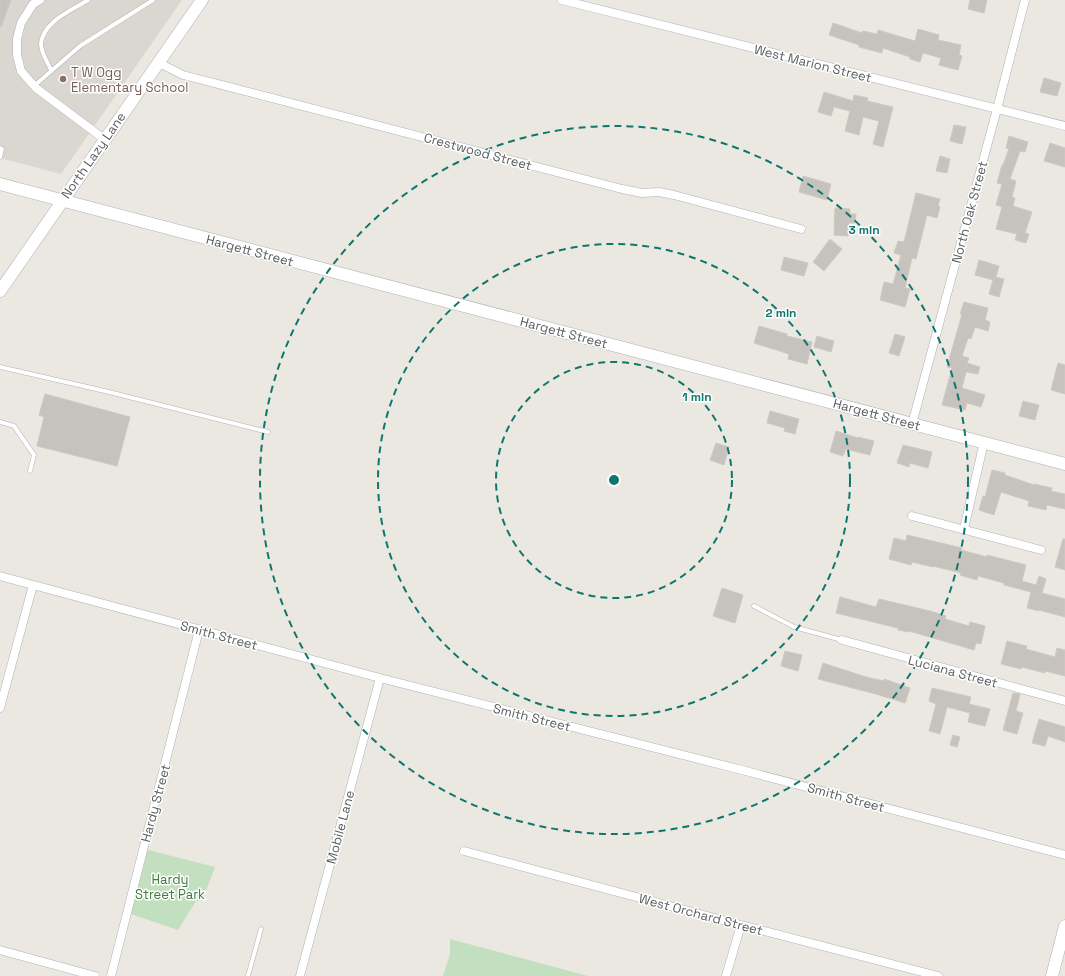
<svg xmlns="http://www.w3.org/2000/svg" width="1065" height="976" font-family="'Space Grotesk',sans-serif">
<rect width="100%" height="100%" fill="#eae8e1"/>
<path fill="#dad7d0" d="M0,0H182L61,174L0,158Z"/>
<path fill="#c2dfc0" d="M148,850L215,867L202,901H196L178,930L131,914Z
M450,939L588,976H443L450,954Z"/>
<path fill="#c6c3be" stroke="#cec9c0" d="M0,0H11L1,27H0Z
M970,0H987L984,13L968,9Z
M833,23L862,33L863,31L877,34L878,30L915,41L918,29L939,35L938,40L961,45L959,55L962,56L958,70L939,65L941,58L923,53L920,62L910,59V57L883,48L882,53L859,47V45L829,35Z
M1044,78L1061,83L1057,96L1040,92Z
M824,92L853,101L854,95L868,98L867,101L893,107L883,147L873,144L879,121L863,117L859,135L845,131L850,111L834,107L831,116L818,112Z
M954,125L966,127L962,144L950,141Z
M1009,136L1028,142L1025,152L1020,151L1010,179L1016,181L1012,197L1015,198L1013,206L1032,212L1025,233L1029,234L1026,243L1015,240L1017,234L996,229L1002,207L996,205L1002,184L997,183L1002,165H1003L1009,149L1006,148Z
M1050,143L1065,148V167L1044,161Z
M940,156L950,159L947,173L936,171Z
M803,176L831,184L827,200L799,192Z
M916,193L940,199L938,206L940,207L937,218L927,215L916,259L912,258L905,288L910,289L905,307L880,300L884,282L893,284L901,255L894,253L898,241L904,242Z
M835,208L850,209V214H856L855,223H849L848,236L834,235Z
M830,239L842,249L824,271L813,262Z
M784,257L808,263L804,276L781,270Z
M979,260L999,266L996,277L1004,279L999,297L989,294L993,280L975,275Z
M964,302L988,308L985,320L990,322L988,331L975,327L971,339L968,338L962,356L969,358L967,363L980,367L978,374L966,372L962,388L985,395L981,407L967,403L965,410L942,405L952,368L947,367L962,314H960Z
M759,326L787,334V336L812,342L807,364L788,359L789,354L754,343Z
M895,334L905,337L899,356L889,353Z
M817,336L834,341L831,352L814,347Z
M1058,363L1065,365V394L1051,390Z
M45,394L130,417L117,466L37,446L44,417L39,415Z
M1023,401L1039,405L1035,420L1019,416Z
M770,411L799,419L795,434L784,431L785,428L767,423Z
M836,431L858,438V437L874,441L870,455L846,449L843,456L830,452Z
M716,443L729,447L724,465L710,460Z
M903,445L932,452L928,468L910,463L909,467L897,463Z
M992,470L1005,473V475L1034,485V484L1052,488L1051,491L1065,494V509L1047,505L1046,510L1028,506L1029,501L1001,492L994,515L979,510L983,496L985,497Z
M907,535L962,548L961,550L987,557V555L1026,565L1022,581L1036,585L1039,576L1046,579L1042,593L1065,599V617L1039,610V611L1027,608L1031,592L1004,585V583L978,576L977,580L960,575L961,573L933,566V567L912,562L911,565L889,559L894,538L906,541Z
M1063,539H1065V570L1055,567Z
M722,588L743,595L735,623L713,616Z
M840,597L876,607L879,599L930,611L946,616L945,619L969,626L970,622L985,626L981,644L976,643L974,650L909,631V632L898,630V628L836,613Z
M1007,641L1027,646L1026,649L1055,657L1057,648L1065,650V676L1045,671V673L1022,667L1021,669L1001,664Z
M785,651L802,655L798,671L781,666Z
M823,663L866,677L884,681V679L910,688L905,703L876,694L818,679Z
M932,688L971,697L969,704L990,709L985,726L968,722L970,713L947,707L940,734L929,731L936,704L929,701Z
M1013,693L1020,694L1016,711L1023,713L1017,734L1003,730Z
M1039,719L1065,727V742L1048,736L1045,746L1032,743Z
M953,735L960,737L957,747L950,745Z"/>
<g fill="none" stroke-linecap="round" stroke-linejoin="round">
<g stroke="#afb2b5" stroke-width="5">
<path id="lane" d="M51,70C48,63 41,53 41,44C43,21 71,11 88,0
M34,86L80,46L153,0
M0,148L2,149L0,157
M0,367L109,392L268,432
M0,422L14,426L34,455L30,471
M754,606L794,627L842,640
M248,976L261,929"/>
</g>
<g stroke="#afb2b5" stroke-width="9">
<path id="street" d="M40,0L33,4L21,23L17,39V55L21,71L36,88L104,139
M562,0L1065,126
M157,62L183,75L622,189L642,193L659,192L674,195L801,229
M912,424L997,109L1025,0
M912,516L1041,550
M964,529L984,442
M0,576L380,678L742,770L1065,855
M842,640L1065,701
M0,708L33,585
M464,851L741,925L938,976
M0,950L95,976
M111,976L199,630
M300,976L380,678
M726,976L741,925"/>
</g>
<g stroke="#aeb1b5" stroke-width="13">
<path id="secondary" d="M0,184L1065,464
M0,291L202,0
M1052,976L1065,926"/>
</g>
<use href="#lane" stroke="#fff" stroke-width="4"/>
<use href="#street" stroke="#fff" stroke-width="8"/>
<use href="#secondary" stroke="#fff" stroke-width="12"/>
</g>
<g fill="none" stroke="#0f766e" stroke-width="2" stroke-dasharray="7 5">
<circle cx="614" cy="480" r="118"/>
<circle cx="614" cy="480" r="236"/>
<circle cx="614" cy="480" r="354"/>
</g>
<circle fill="#8d6e63" stroke="#fff" stroke-width="1.5" cx="63" cy="79" r="4"/>
<g text-anchor="middle" stroke-width="3" stroke-linejoin="round" paint-order="stroke">
<g font-size="13" fill="#5a5d60" stroke="#fff">
<text transform="translate(813 63) rotate(14)" y="5">West Marion Street</text>
<text transform="translate(478 151) rotate(15)" y="5">Crestwood Street</text>
<text transform="translate(93 155) rotate(-55)" y="5">North Lazy Lane</text>
<text transform="translate(969 212) rotate(-75)" y="5">North Oak Street</text>
<text transform="translate(250 250) rotate(15)" y="5">Hargett Street</text>
<text transform="translate(564 332) rotate(15)" y="5">Hargett Street</text>
<text transform="translate(877 414) rotate(15)" y="5">Hargett Street</text>
<text transform="translate(219 635) rotate(15)" y="5">Smith Street</text>
<text transform="translate(953 671) rotate(15)" y="5">Luciana Street</text>
<text transform="translate(532 717) rotate(14)" y="5">Smith Street</text>
<text transform="translate(846 797) rotate(15)" y="5">Smith Street</text>
<text transform="translate(155 803) rotate(-75)" y="5">Hardy Street</text>
<text transform="translate(340 827) rotate(-75)" y="5">Mobile Lane</text>
<text transform="translate(701 914) rotate(15)" y="5">West Orchard Street</text>
</g>
<g font-size="13" fill="#785e54" stroke="#fff" text-anchor="start">
<text x="71" y="77">T W Ogg<tspan x="71" dy="15">Elementary School</tspan></text>
</g>
<g font-size="13" fill="#3f7a3e" stroke="#fff">
<text x="170" y="884">Hardy<tspan x="170" dy="15">Street Park</tspan></text>
</g>
</g>
<circle cx="614" cy="480" r="6" fill="#0f766e" stroke="#fff" stroke-width="2"/>
<g font-size="12" text-anchor="middle" font-weight="bold" fill="#0f766e" stroke="#fff" stroke-width="3" stroke-linejoin="round" paint-order="stroke">
<text x="864" y="234">3 min</text>
<text x="781" y="317">2 min</text>
<text x="697" y="401">1 min</text>
</g>
</svg>
